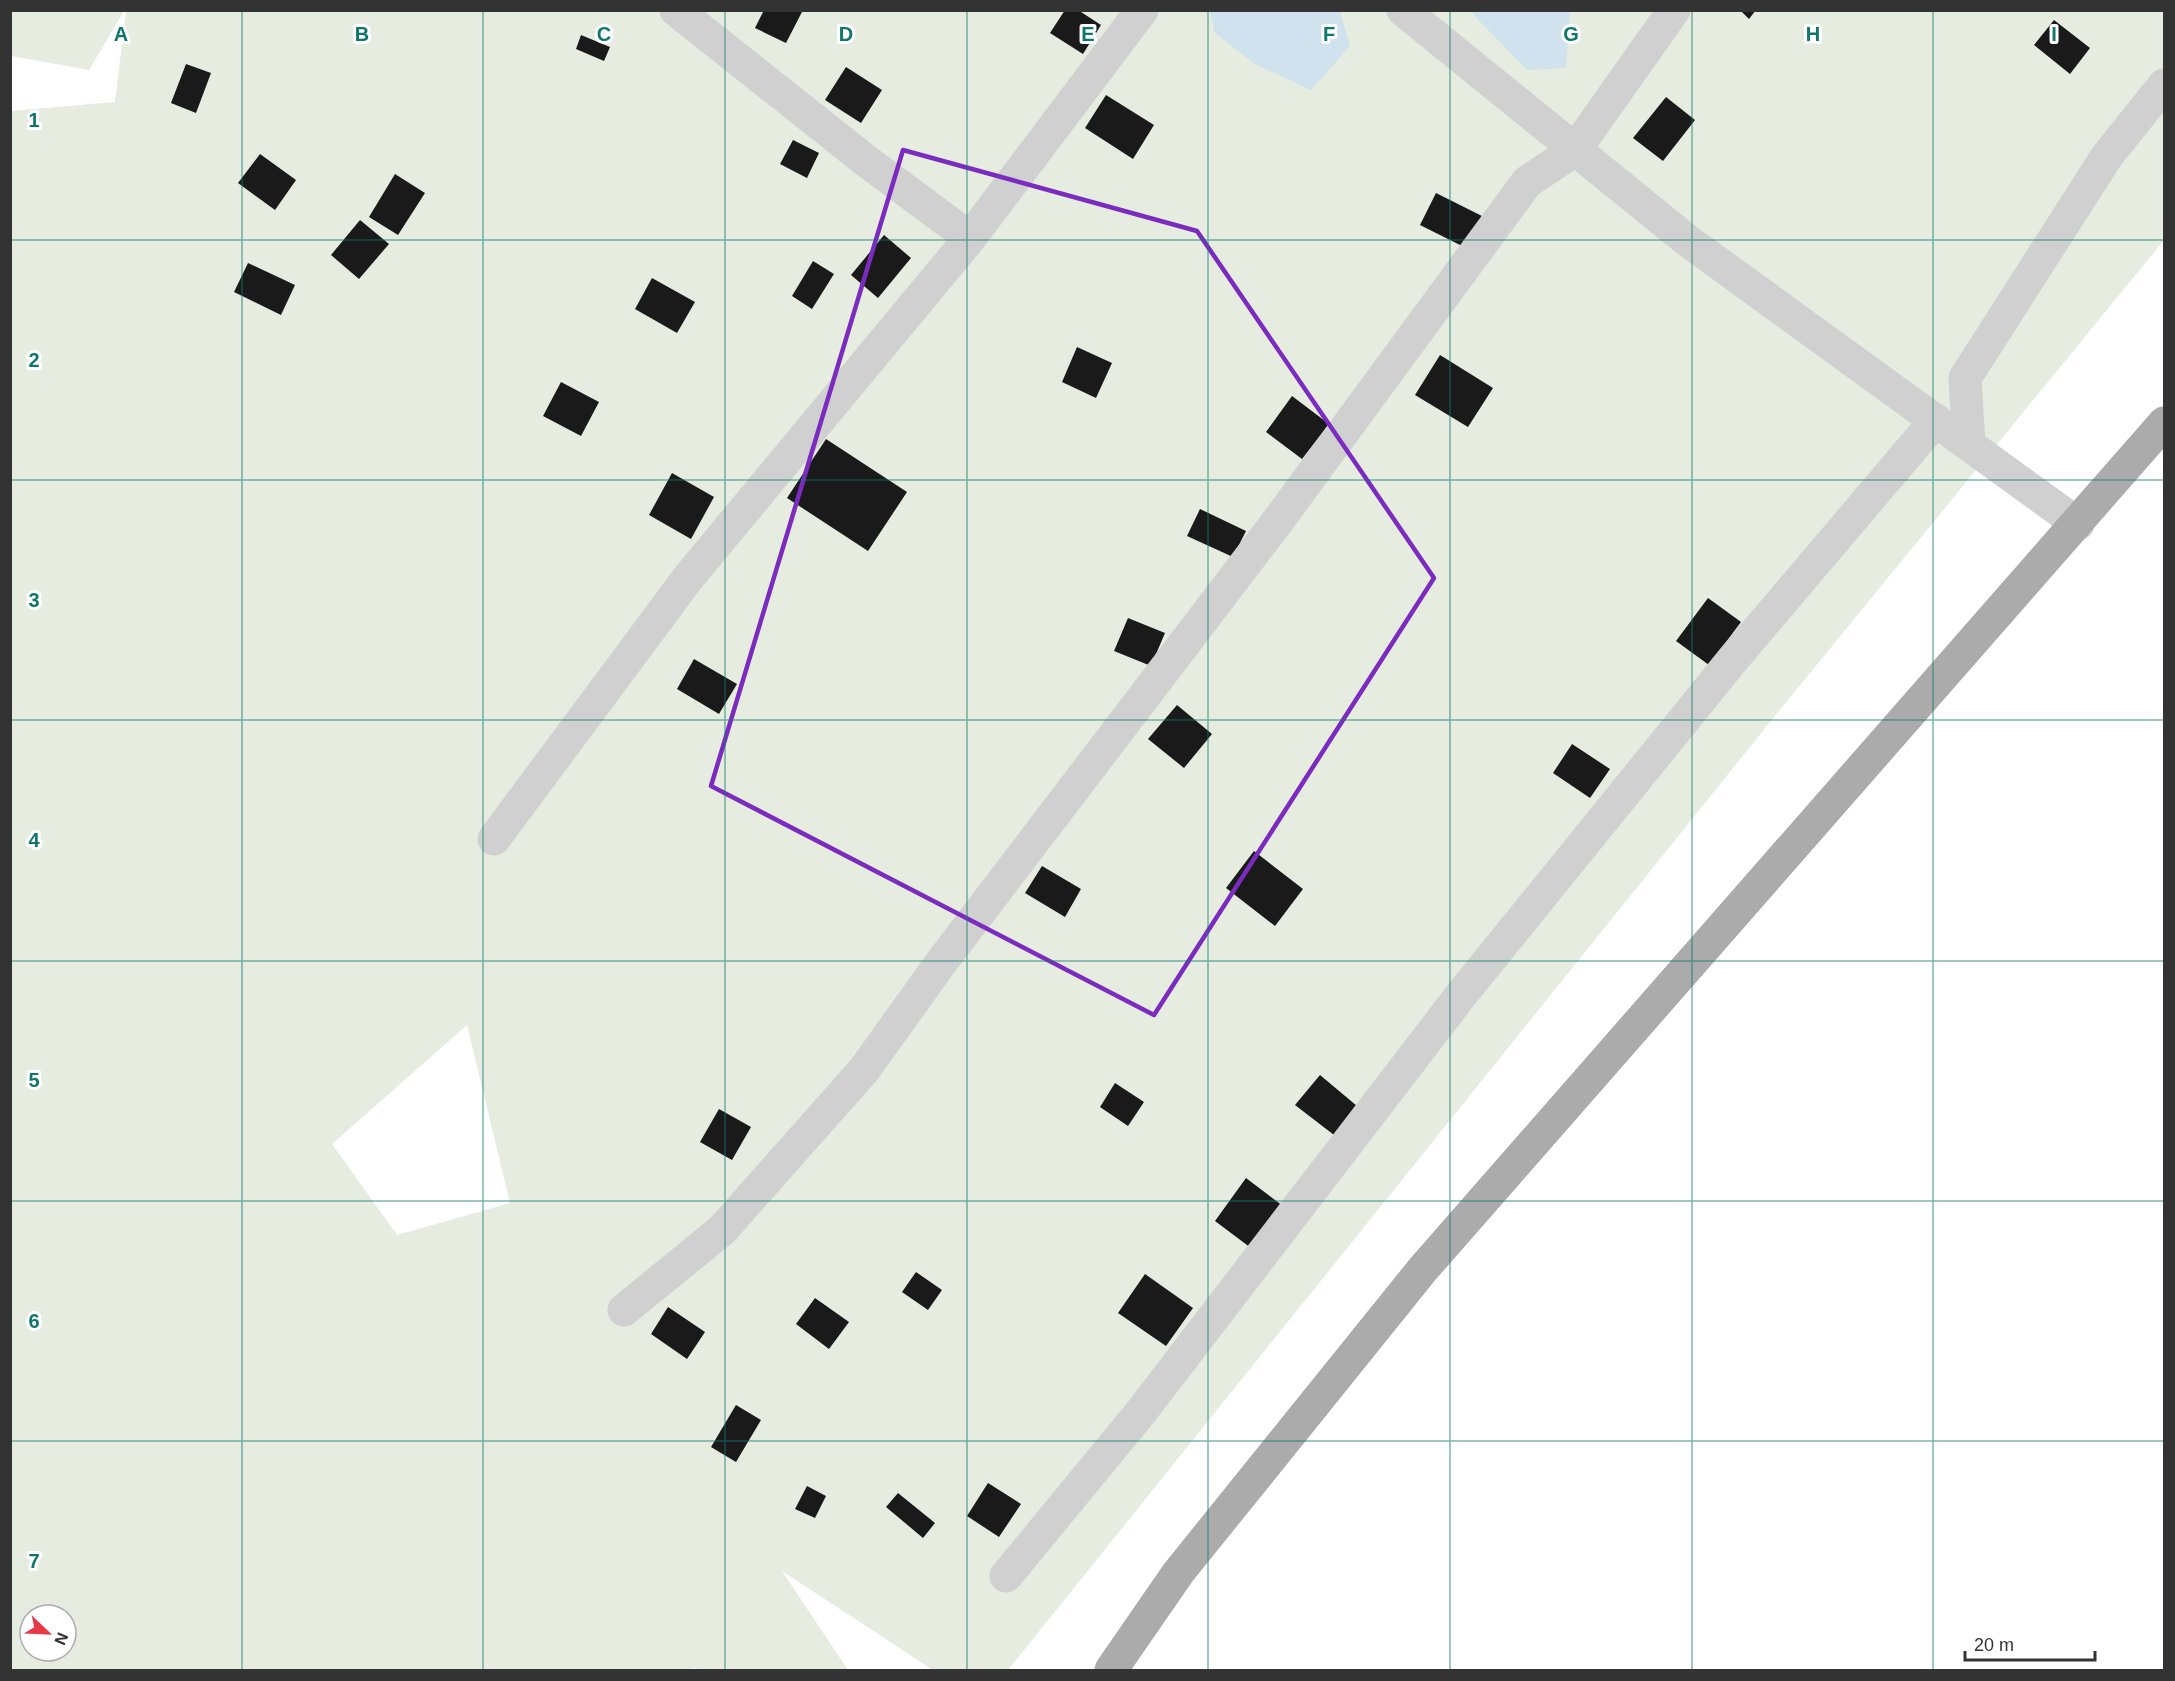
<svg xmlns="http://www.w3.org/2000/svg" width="2175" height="1681" font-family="Arial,sans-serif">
<rect width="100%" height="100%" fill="#fff"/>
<path fill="#e6ecdf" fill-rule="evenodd" d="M10,11L11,10L124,11L89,70L11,56Z
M126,11H2164V240L1770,722L1008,1670H933L782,1571L848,1670H698L696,1668L688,1670H11V111L115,102ZM467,1025L510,1203L397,1235L332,1144ZM30,1615H66V1651H30Z"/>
<path fill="#cfe2ee" d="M1210,11H1340L1350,46L1311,90L1255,64L1215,33Z
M1470,11H1570L1566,68L1527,70Z"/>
<path fill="#1a1a1a" d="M764,10H803L786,43L755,28Z
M1065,10H1078L1101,25L1083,54L1050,33Z
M1740,10H1756L1749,19Z
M2054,20L2090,48L2070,74L2034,45Z
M581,35L610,47L604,61L576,49Z
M186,64L211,73L196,113L171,103Z
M846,67L882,90L861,123L825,100Z
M1106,95L1154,125L1133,159L1085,128Z
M1666,97L1695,120L1663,161L1633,138Z
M793,140L819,153L807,178L780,164Z
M260,154L296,180L275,210L238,183Z
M395,174L425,193L398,235L369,217Z
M1436,193L1482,216L1466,248L1420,225Z
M360,220L389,244L359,279L331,255Z
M884,235L911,258L878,298L851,275Z
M813,261L834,274L812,309L792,296Z
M248,263L295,285L281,315L234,292Z
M652,278L695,302L677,333L635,309Z
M1077,347L1112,363L1096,398L1062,382Z
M1440,355L1493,388L1468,427L1415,395Z
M561,382L599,402L581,436L543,416Z
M1292,396L1329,424L1302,459L1266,432Z
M826,439L907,492L868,551L787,498Z
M672,473L714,497L691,539L649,515Z
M1200,509L1246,531L1233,557L1187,536Z
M1708,598L1741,622L1709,665L1676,641Z
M1128,618L1165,633L1151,666L1114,651Z
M694,659L737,684L719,714L677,689Z
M1177,705L1212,734L1184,768L1148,739Z
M1572,744L1610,769L1590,798L1553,773Z
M1254,851L1303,889L1275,926L1226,888Z
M1042,866L1081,889L1065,917L1025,893Z
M1320,1075L1357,1106L1334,1135L1295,1105Z
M1115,1083L1144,1102L1128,1126L1100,1107Z
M719,1109L751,1127L732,1160L700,1142Z
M1246,1178L1283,1206L1251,1248L1215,1221Z
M916,1272L942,1290L928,1310L902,1292Z
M1145,1274L1193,1308L1166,1346L1118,1313Z
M815,1298L849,1322L829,1349L796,1324Z
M668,1307L705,1332L687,1359L651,1334Z
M736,1405L761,1420L736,1462L711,1447Z
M988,1483L1021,1504L999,1537L967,1516Z
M807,1486L826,1496L815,1518L795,1509Z
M898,1493L935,1523L923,1538L886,1507Z"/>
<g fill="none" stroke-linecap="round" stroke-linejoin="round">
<path stroke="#d0d0d0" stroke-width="33" d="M676,10L865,160L970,238
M1403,10L1688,241L2078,524
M1969,445L1965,378L2107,156L2164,85
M494,839L688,578L970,238L1142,10
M624,1310L722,1230L864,1070L940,964L1277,522L1527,182L1575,150L1674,10
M1006,1576L1141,1412L1461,995L1734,658L1936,420"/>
<path stroke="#ababab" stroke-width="33" d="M1111,1670L1178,1573L1423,1269L2164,423"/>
</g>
<path fill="none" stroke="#7b2cbf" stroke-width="4.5" stroke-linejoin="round" d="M903,150L1197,231L1434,578L1154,1015L711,786Z"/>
<path fill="none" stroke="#0f766e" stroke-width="1.5" stroke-opacity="0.55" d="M242,10V1670M483,10V1670M725,10V1670M967,10V1670M1208,10V1670M1450,10V1670M1692,10V1670M1933,10V1670M10,240H2164M10,480H2164M10,720H2164M10,961H2164M10,1201H2164M10,1441H2164"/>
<g font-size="20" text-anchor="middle" font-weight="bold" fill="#0f766e" stroke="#fff" stroke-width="6" stroke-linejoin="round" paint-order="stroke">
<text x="121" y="41">A</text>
<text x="362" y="41">B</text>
<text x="604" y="41">C</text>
<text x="846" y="41">D</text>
<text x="1088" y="41">E</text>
<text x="1329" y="41">F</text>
<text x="1571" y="41">G</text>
<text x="1813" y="41">H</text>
<text x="2054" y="41">I</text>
<text x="34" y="127">1</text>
<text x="34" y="367">2</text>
<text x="34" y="607">3</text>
<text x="34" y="847">4</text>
<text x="34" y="1087">5</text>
<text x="34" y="1328">6</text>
<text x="34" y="1568">7</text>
</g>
<rect width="2175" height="1681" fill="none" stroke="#333333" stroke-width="24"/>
<g transform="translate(48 1633) rotate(113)"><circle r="28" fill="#ffffff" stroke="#adadad" stroke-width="1.5"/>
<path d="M0-4.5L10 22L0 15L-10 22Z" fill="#e63946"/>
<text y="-9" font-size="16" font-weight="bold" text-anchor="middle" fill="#333333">N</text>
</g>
<path d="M1965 1651v9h130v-9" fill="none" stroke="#333333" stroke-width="3"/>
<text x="1974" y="1651" font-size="18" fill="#333333" stroke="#ffffff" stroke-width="4.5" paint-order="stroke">20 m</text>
</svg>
